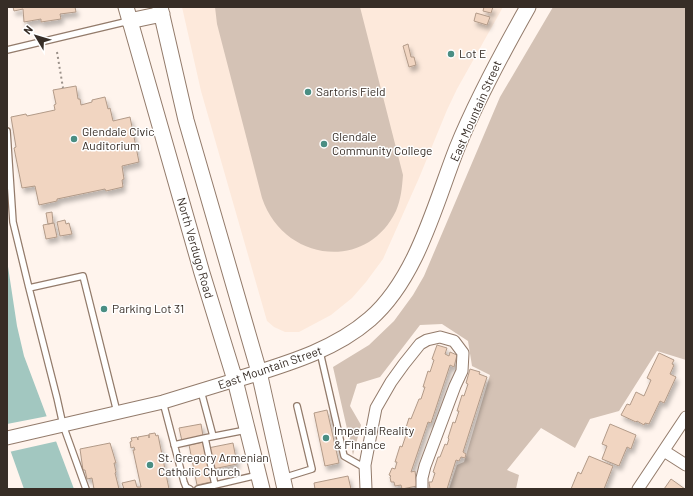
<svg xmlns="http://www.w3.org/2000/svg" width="693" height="496" font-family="Barlow,sans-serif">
<defs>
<filter id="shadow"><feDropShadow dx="2.5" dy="4.5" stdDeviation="2" flood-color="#0004"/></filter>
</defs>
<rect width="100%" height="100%" fill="#fff4ed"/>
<path fill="#fde9db" d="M182,7H503L457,89L447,110L419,178L383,259L366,282L352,298L331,315L299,332H285L274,327L267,321L201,91Z"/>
<path fill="#d4c2b5" d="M215,7H360L403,175C402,188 401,199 396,211C366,273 283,261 262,198L217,24Z
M553,7H686V360L657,351L619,411L590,419L575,448L541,428L507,470L519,475L516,489H449L457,465L464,462L490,375L472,366L468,341L442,324L420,325L380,377L357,384L350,406L361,425L353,455L333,367L369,345L394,321L413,295L424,276L500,97Z"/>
<path fill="#a2c7c0" d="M7,260L17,326L24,356L74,489H24L7,441Z"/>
<path fill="#fff4ed" d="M48,416L58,441L9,452L7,447V424Z"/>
<path fill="#f1d5c1" stroke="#b29a88" filter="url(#shadow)" d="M13,7H75L76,12L60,14L61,19L41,22V19L24,22L23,9L14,11Z
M484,7H493L491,13L483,11Z
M476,13L490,17L487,25L474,21Z
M408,44L411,57H414L416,65L409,67L403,46Z
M76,86L78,99H80L81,105L92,102V100L105,97L108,109L110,108L113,121L130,117L139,162L122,166L124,179L122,180L123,187L106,191L105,189L57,199V201L39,205L35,186L22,188L14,148L16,147L11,117L26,114L27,116L55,110L54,105L56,104L53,90Z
M52,212L53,223L48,224L46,213Z
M65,220L66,224L69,223L72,234L60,236L57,222Z
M54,223L57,237L46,239L43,225Z
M437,345L447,348L445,354L449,356L450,352L457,355L454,367L450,365L431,423L428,422L411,472L415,471L417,486L402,489L401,485L395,486L394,482H391L390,477L391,476L389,475L392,468L395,469L397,462H395L400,446L402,447L406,435L404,434L409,418L411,419L419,399H421L425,387H423L428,371L430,372L434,360L432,359Z
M659,353L674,360L672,364L674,365L670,374L676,377L664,403L660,401L649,424L645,423L644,425L637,421L636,422L621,415L627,404L630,405L636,392L644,396L651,380L647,378Z
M470,369L480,372L479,374L487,377L463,452L466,454L465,458L461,457L459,461L456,460L447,489H430L429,482H432L435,473L433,472L438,457H440L445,444L447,445L449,439L448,438L453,422L455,423L459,411H457L462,395L464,396L468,384L466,383Z
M327,410L339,463L325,466L314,413Z
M201,424L203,436L182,441L179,428Z
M610,424L636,435L631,449L627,447L619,466L602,459L607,446L602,444Z
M155,433L156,436L158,435L169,489H124L122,483L135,480L137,487H141L133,450H135L134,447L131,448L130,442L132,441L131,438L137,437L138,440V437L149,435V438V434Z
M203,442L211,482L197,485L189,445Z
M110,443L116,463H114L116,472L115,473L119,489H94L92,478L87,479L85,470H83L80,449Z
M233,443L237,464L213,469L208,448Z
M589,456L613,466L604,489H571L578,472L581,474Z
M348,476L351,489H315L314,483Z
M671,479L685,489H664Z"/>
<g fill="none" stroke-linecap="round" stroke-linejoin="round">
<g stroke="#937b6b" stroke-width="8">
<path id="service" d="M7,50L129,21
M7,131L13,222L29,288
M320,352L344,456L365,468
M201,391L213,436
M163,402L184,482L186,487L190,489
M174,445L205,438
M283,478L312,469L297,406
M215,485L205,438L246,430
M86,489L63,425L57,398L29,288L83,276L117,412
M198,489L258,475"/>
</g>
<g stroke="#937b6b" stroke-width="13">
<path id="minor" d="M664,451L686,465
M366,489L365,465L376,408L391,382L404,364L420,344L427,340L440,337L454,341L463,353L462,371L455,386L425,466L422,478V489
M638,489L686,417"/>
</g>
<g stroke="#937b6b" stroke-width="15">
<path id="tertiary" d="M7,438L163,402L235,380"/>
</g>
<g stroke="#937b6b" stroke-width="17">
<path id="secondary" d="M126,7L202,273L235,380L262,489
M160,7L186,120L259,372L285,489
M129,21L162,14
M235,380C282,365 332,352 370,319C417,278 435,204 457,148C477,99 502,53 528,7"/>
</g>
<path stroke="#9a9089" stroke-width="2" stroke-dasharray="2 3" stroke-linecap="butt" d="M57,52L63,88"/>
<use href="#service" stroke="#fff" stroke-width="5.5"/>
<use href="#minor" stroke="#fff" stroke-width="11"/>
<use href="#tertiary" stroke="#fff" stroke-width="13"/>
<use href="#secondary" stroke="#fff" stroke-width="15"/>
</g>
<g fill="#4a8e83" stroke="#fff" stroke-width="1.5">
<circle cx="451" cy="54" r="4"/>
<circle cx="308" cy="92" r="4"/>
<circle cx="74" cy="139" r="4"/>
<circle cx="324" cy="144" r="4"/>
<circle cx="104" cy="309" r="4"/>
<circle cx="326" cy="438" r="4"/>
<circle cx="150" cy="465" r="4"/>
</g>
<g text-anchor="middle" stroke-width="3" stroke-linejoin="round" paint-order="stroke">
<g font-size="12" fill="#372d26" stroke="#fff" text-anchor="start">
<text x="459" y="58">Lot E</text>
<text x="316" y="96">Sartoris Field</text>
<text x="82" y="136">Glendale Civic<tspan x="82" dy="14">Auditorium</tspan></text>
<text x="332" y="141">Glendale<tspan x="332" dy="14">Community College</tspan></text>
<text x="112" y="313">Parking Lot 31</text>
<text x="334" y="435">Imperial Reality<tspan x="334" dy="14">&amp; Finance</tspan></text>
<text x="158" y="462">St. Gregory Armenian<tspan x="158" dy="14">Catholic Church</tspan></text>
</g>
<g font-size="12" fill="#372d26" stroke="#fff">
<text transform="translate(476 111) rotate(-66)" y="4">East Mountain Street</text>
<text transform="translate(195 248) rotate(74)" y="4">North Verdugo Road</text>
<text transform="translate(270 368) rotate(-19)" y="4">East Mountain Street</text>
</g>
</g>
<rect width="693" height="496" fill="none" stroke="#372d26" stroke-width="16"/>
<g transform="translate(36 36) rotate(308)" stroke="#ffffff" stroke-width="3" paint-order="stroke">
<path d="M0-3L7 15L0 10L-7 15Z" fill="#372d26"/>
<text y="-6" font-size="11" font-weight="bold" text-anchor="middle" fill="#372d26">N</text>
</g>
</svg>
